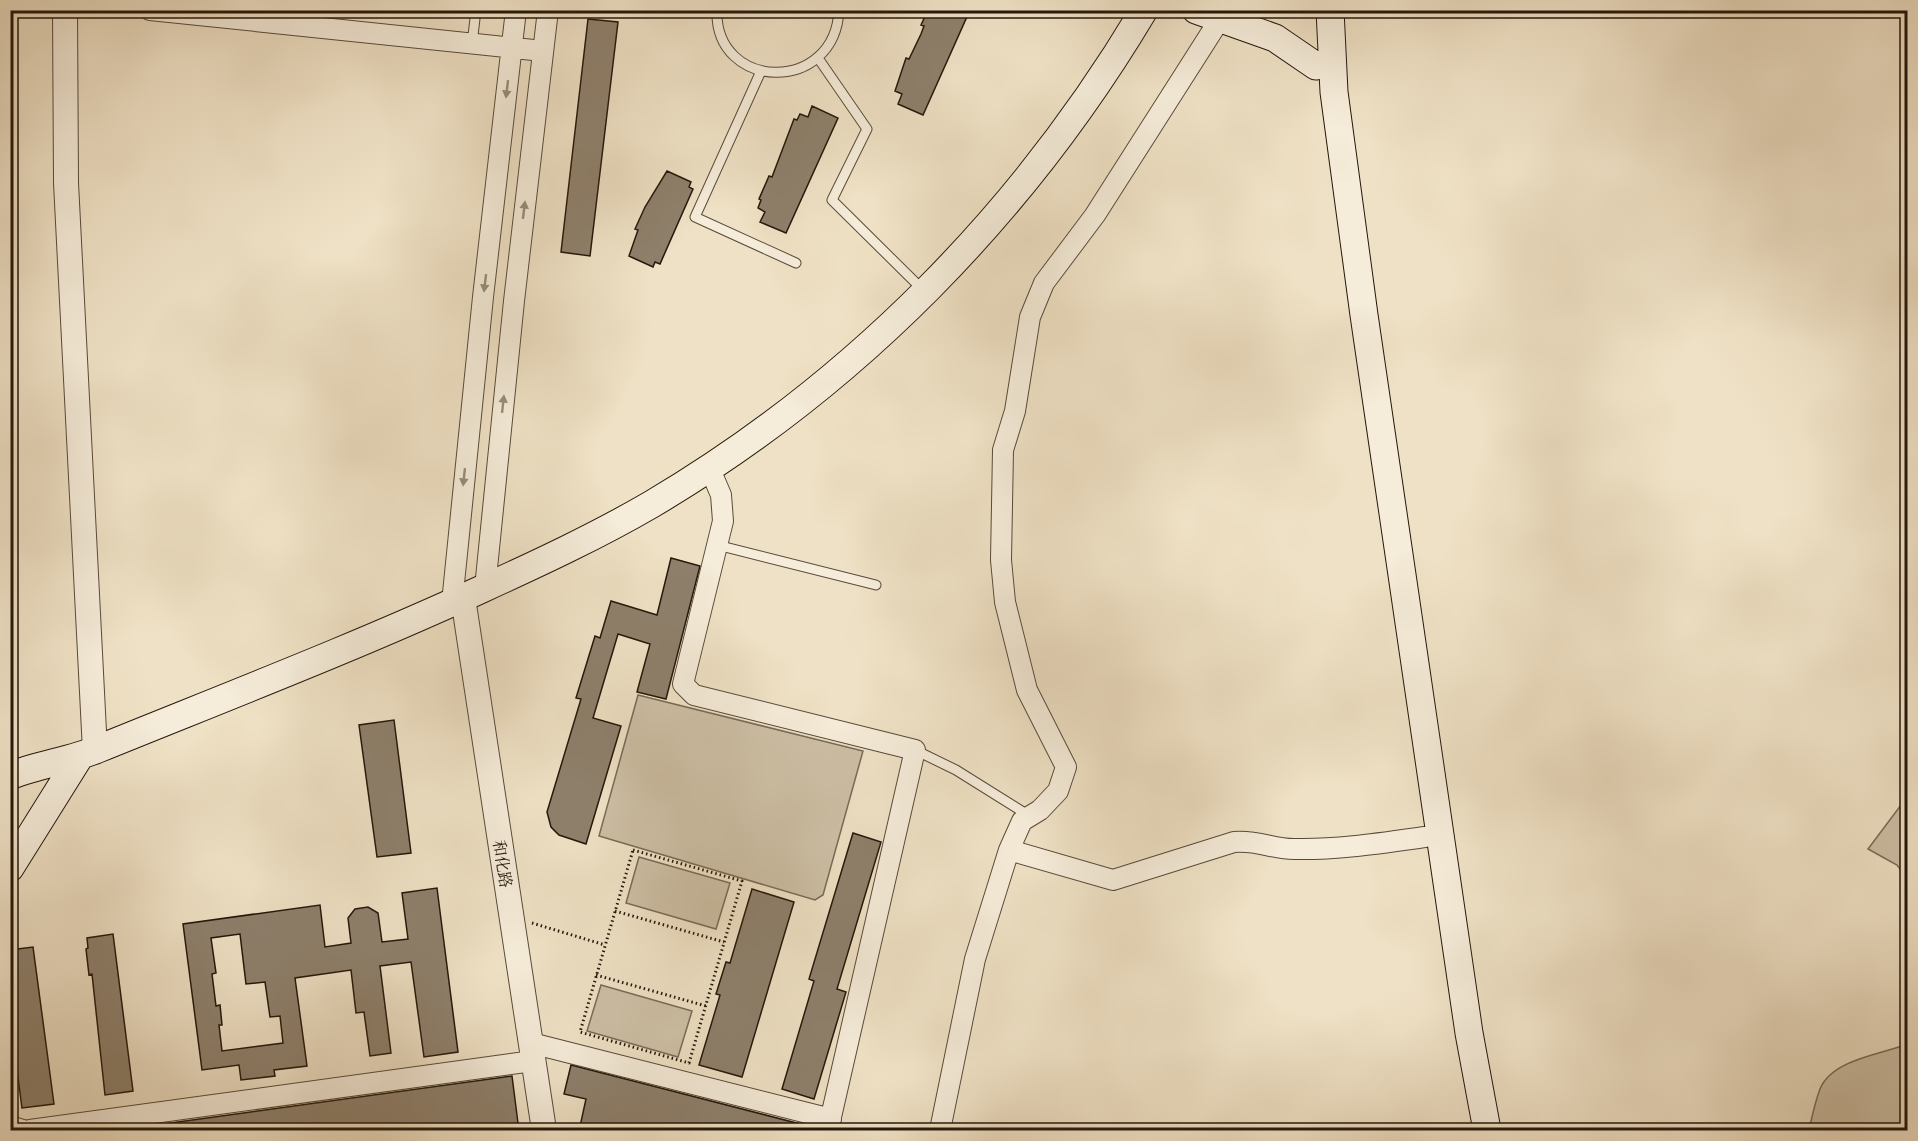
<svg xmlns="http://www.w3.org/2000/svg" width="1918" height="1141" font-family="'IM FELL Great Primer','Noto Serif SC',serif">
<rect width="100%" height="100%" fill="#efe1c5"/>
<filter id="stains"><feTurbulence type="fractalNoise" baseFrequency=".00333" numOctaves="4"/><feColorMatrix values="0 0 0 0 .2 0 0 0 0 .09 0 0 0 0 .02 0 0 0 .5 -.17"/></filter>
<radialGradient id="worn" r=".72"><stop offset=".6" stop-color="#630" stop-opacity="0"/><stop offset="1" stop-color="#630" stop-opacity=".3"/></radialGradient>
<path fill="#cdbfa5" stroke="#796b58" stroke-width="1.5" d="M638,695L863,751L823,895L815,900L599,836Z
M1907,797V878L1897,865L1868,849Z
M639,857L730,883L716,929L626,903Z
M601,985L692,1011L678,1057L587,1031Z
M1907,1039V1130H1809C1812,1117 1815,1102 1820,1089C1831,1061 1876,1055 1902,1046Z"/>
<path fill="#8e806c" stroke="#25170b" stroke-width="1.5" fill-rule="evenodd" d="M928,10H970L923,115L898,104L902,94L895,91L906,58L909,59L921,34L924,26L921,25Z
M588,19L618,22L590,256L561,252Z
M812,106L838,118L786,233L760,222L765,212L758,208L761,200L759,199L769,176L772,177L794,119L797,120L800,114L808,117Z
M667,171L691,182L689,187L693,189L660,264L655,262L653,267L629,256L638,230L635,229L645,207Z
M671,558L700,566L666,699L637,692L650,644L618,634L593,718L621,726L586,844L559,835L551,827L547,812L581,699L576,698L595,636L600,638L611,601L657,615Z
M394,720L411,853L377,857L359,725Z
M853,833L881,842L837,989L846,992L814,1099L782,1089L814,981L809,979Z
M437,888L458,1052L424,1057L411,962L380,966L391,1053L370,1056L364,1012L356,1013L351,970L295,978L307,1066L274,1070L275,1076L241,1080L239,1065L202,1070L183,924L320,905L325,947L351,943L348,918L355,909L368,907L378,913L382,942L408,939L402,893ZM240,934L246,984L265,982L270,1017L280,1016L283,1043L222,1051L219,1025H222L220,1005L216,1006L212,974L216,973L211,938Z
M752,889L794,902L742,1077L699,1065L720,995L716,994L726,962L730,963Z
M113,934L133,1091L105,1095L92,974L89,975L86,949L88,948L87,938Z
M33,947L54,1104L22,1108L10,1017V950Z
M571,1065L816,1128V1131H579L586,1099L564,1094Z
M512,1076L519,1131H142V1127Z"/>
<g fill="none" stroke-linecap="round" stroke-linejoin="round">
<g stroke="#584a3a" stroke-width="11">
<path id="service" d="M717,10C714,91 835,95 839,10
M472,44L476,10
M818,58L867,129L832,200L924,291
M761,71L695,217L796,263
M717,545L876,585
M915,750L956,770L1028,815"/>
</g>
<g stroke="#584a3a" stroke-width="22">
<path id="minor" d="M150,10L543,51
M709,467L721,495L723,521L683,684L694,695L915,750L828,1130
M485,588L514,301L548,10
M452,603L483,297L516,10
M1009,850L1113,880L1234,842C1259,840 1272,849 1294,849C1338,850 1382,843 1425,837
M531,1043L831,1119
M10,1126L23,1130
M30,1130L533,1061
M940,1130L975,959L1009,850L1022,821L1040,810L1058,791L1066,767L1027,690L1005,602L1001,560L1003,450L1015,411L1030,317L1044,283L1095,215L1220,19"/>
</g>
<g stroke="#584a3a" stroke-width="26">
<path id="tertiary" d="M65,10L66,183L95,751
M463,598L544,1130"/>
</g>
<g stroke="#25170b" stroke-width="29">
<path id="secondary" d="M1196,10L1275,38L1316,66
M1330,10L1334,92L1364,315L1469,1033L1487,1130
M10,776C39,764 70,761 98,749C226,697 356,647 482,589C539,563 597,536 652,504C855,384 1023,213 1144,10
M10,868L80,756"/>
</g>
<path stroke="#25170b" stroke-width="3" stroke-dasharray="1.5 3" stroke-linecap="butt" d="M633,850L742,881L689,1063L580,1032Z
M615,911L724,942
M532,923L605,945
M596,975L706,1006"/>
<use href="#service" stroke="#f5ecd9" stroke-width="9"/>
<use href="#minor" stroke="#f5ecd9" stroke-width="20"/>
<use href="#tertiary" stroke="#f5ecd9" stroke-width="24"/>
<use href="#secondary" stroke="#f5ecd9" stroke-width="27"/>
</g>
<defs><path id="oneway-solid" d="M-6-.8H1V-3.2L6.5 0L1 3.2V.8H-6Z" transform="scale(1.5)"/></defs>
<g fill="#978c7c">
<use href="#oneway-solid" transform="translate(507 89) rotate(97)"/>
<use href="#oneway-solid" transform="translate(524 210) rotate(-83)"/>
<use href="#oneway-solid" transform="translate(485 283) rotate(97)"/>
<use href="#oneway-solid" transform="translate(503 404) rotate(-84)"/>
<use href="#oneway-solid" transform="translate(464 477) rotate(96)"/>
</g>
<g text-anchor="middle" stroke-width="4.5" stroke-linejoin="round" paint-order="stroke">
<g font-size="16" fill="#25170b" stroke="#f5ecd9">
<text transform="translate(503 864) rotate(81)" y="6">和化路</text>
</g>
</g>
<rect width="1918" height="1141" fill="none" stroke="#efe1c5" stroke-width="36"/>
<rect x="12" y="12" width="1894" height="1117" fill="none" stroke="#25170b" stroke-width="3"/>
<rect x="18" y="18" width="1882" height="1105" fill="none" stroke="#25170b" stroke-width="1.5"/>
<rect width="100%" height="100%" filter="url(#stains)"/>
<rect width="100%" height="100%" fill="url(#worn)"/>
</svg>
